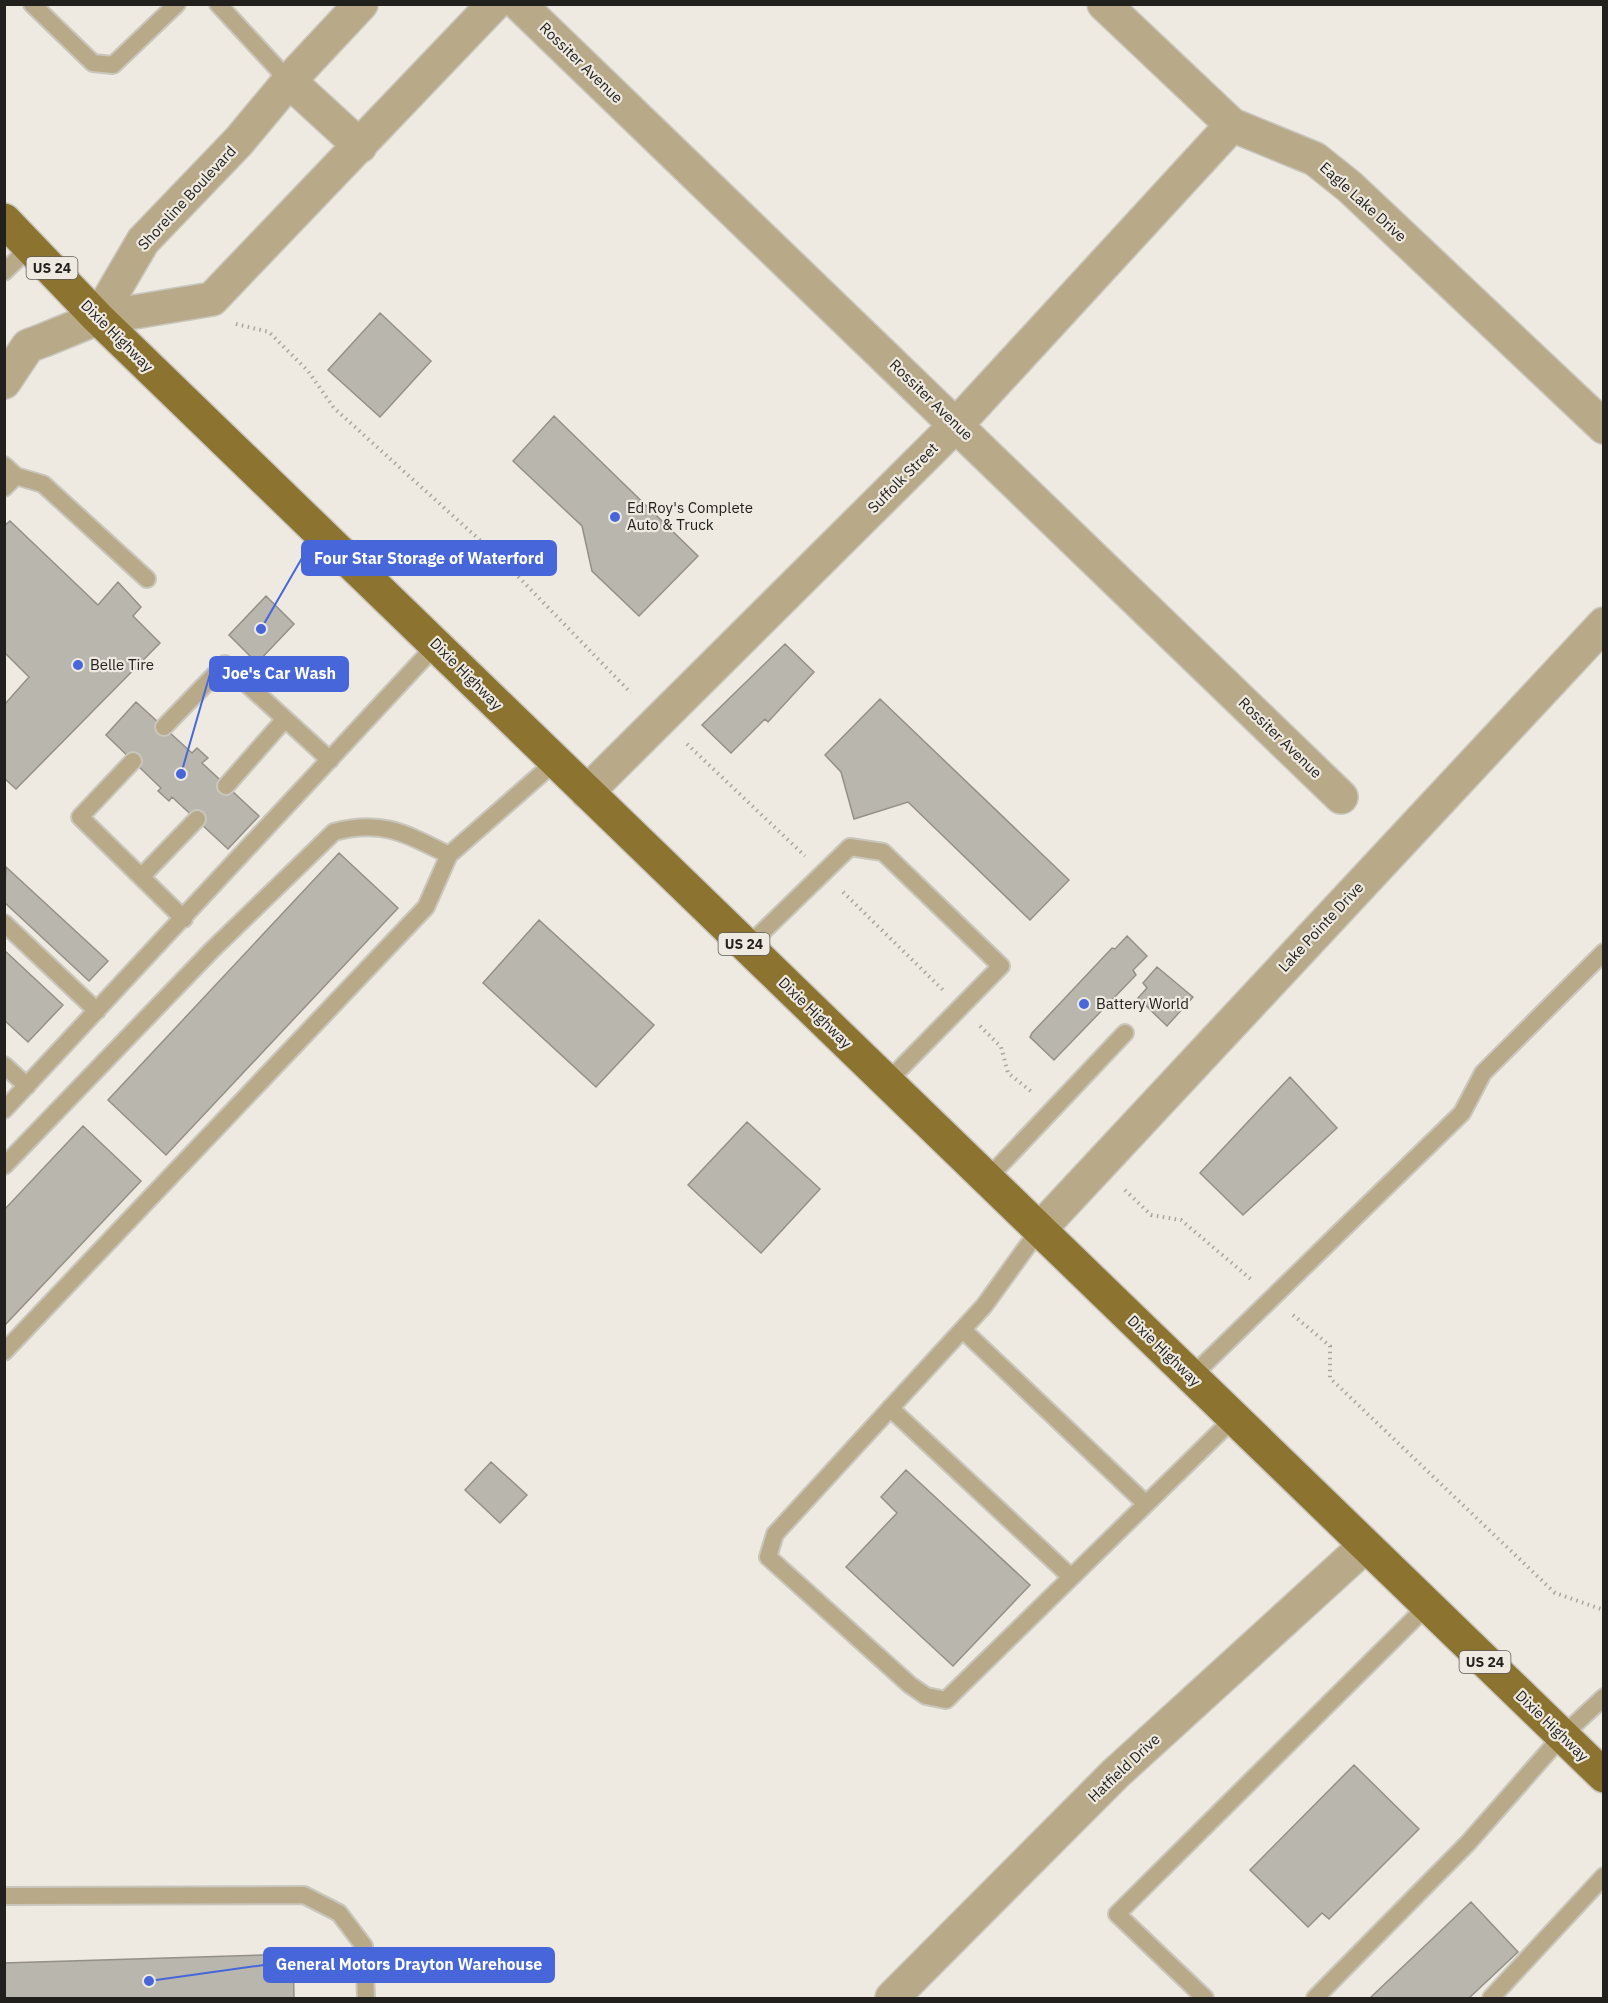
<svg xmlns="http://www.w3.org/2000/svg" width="1608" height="2003" font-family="'IBM Plex Sans',sans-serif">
<rect width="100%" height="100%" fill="#eeeae1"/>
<path fill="#b9b6ae" stroke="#949088" stroke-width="1.5" d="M380,313L431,361L380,417L328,370Z
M554,416L698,556L639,616L592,571L582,526L513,461Z
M10,521L98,605L118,582L141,607L133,616L160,643L16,789L4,778V705L29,677L4,652V526Z
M266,596L294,624L257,663L229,635Z
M785,644L814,672L768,722L765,719L731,753L702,725Z
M880,699L1069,880L1030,920L908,802L854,819L841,772L825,755Z
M136,702L192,753L197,748L208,758L202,763L259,816L228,849L172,797L169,801L158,791L161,788L106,735Z
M339,853L398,908L166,1155L108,1100Z
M6,867L108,961L89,981L4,902Z
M539,920L654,1025L596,1087L483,983Z
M1127,936L1147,956L1133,970L1136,975L1054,1060L1030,1037L1032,1033L1112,948L1115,949Z
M4,950L63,1005L28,1042L4,1020Z
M1157,967L1193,997L1167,1026L1138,998L1147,988L1143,983Z
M1290,1077L1337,1128L1243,1215L1200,1173Z
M747,1122L820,1189L761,1253L688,1185Z
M83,1126L141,1181L4,1326V1210Z
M491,1462L527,1495L500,1523L465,1490Z
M906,1470L1030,1585L953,1666L846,1567L897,1513L881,1497Z
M1354,1765L1419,1829L1329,1919L1322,1913L1308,1927L1250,1870Z
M1471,1902L1518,1952L1469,1998H1370Z
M293,1954L294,1998H4V1963Z"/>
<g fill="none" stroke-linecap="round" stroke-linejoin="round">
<g stroke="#c9c6be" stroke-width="20">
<path id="lane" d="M32,4L93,63L113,65L177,4
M218,4L289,81
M4,272L31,246
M4,465L16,476L4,488
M16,476L43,484L147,579
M164,727L225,664L330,760
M133,761L80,817L184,919
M226,786L285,719
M141,877L197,819
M4,923L97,1011
M747,947L850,847L883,852L1001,966L887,1082
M4,1065L27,1086
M4,1110L437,644
M4,1166L212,950L334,832C383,819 406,834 449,855
M987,1179L1125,1033
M1039,1230L984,1306L775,1534L768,1557L910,1685L926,1696L946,1700L1233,1419
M963,1330L1146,1504
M4,1352L426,907L449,855L556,761
M1191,1377L1462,1113L1483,1073L1604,952
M890,1408L1071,1577
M4,1896L304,1895L339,1913L364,1946L366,1998
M1205,1998L1117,1914L1427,1606
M1315,1998L1468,1843L1562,1736L1604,1697
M1491,1998L1604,1876"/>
</g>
<g stroke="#c9c6be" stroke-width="36">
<path id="street" d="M519,4L1341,797
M1104,4L1232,125L1315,159L1350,187L1604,427
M289,81L360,146
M98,318L143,241L239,141L289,81L361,4
M4,382L28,346L44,340L98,318L212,299L494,4
M587,792L957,424L1232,125
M1039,1230L1604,624
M892,1998L1115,1774L1365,1546"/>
</g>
<g stroke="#c9c6be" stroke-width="36">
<path id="primary" d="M4,220L98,318L1604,1776"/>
</g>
<path stroke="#a9a69f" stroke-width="4" stroke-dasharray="1.5 4.5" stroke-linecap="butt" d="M236,324L269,332L308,371L334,408L504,562L631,693
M687,744L805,856
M843,892L943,990
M980,1026L1001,1047L1008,1073L1033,1093
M1125,1190L1151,1215L1181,1220L1253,1281
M1293,1315L1330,1346V1378L1555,1593L1604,1610"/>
<use href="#lane" stroke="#b8aa88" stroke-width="16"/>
<use href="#street" stroke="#b8aa88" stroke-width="33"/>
<use href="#primary" stroke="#8c732f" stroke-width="33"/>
</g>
<g fill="#4666d9" stroke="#eeeae1" stroke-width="2">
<circle cx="615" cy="517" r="6"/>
<circle cx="78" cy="665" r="6"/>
<circle cx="1084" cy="1004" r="6"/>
</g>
<g text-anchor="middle" stroke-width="4.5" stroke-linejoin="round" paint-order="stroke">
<g fill="#eeeae1" stroke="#5f5d58" stroke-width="1.5">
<rect x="26.5" y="257" width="51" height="22" rx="4.5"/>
<rect x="718.5" y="933" width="51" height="22" rx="4.5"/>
<rect x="1459.5" y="1651" width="51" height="22" rx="4.5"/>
</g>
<g font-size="14" font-weight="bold" fill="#22201d">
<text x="52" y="273">US 24</text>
<text x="744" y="949">US 24</text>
<text x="1485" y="1667">US 24</text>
</g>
<g font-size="15" fill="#22201d" stroke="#eeeae1">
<text transform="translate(581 63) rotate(44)" y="5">Rossiter Avenue</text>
<text transform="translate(187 198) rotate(-47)" y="5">Shoreline Boulevard</text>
<text transform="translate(1363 202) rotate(42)" y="5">Eagle Lake Drive</text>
<text transform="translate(117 336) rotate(45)" y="5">Dixie Highway</text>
<text transform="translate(931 400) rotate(44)" y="5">Rossiter Avenue</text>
<text transform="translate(903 478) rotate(-45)" y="5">Suffolk Street</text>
<text transform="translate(466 674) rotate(45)" y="5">Dixie Highway</text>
<text transform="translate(1280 738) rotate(44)" y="5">Rossiter Avenue</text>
<text transform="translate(1321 927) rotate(-47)" y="5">Lake Pointe Drive</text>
<text transform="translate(815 1013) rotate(44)" y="5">Dixie Highway</text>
<text transform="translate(1164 1351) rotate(44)" y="5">Dixie Highway</text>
<text transform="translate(1552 1726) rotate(44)" y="5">Dixie Highway</text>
<text transform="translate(1124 1768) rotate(-43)" y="5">Hatfield Drive</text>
</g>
<g font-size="15" fill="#22201d" stroke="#eeeae1" text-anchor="start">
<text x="627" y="513">Ed Roy's Complete<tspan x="627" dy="17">Auto &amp; Truck</tspan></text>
<text x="90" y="670">Belle Tire</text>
<text x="1096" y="1009">Battery World</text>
</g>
</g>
<path fill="none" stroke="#4666d9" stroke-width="2" d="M261 629L302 558M181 774L210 674M149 1981L264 1965"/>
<g fill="#4666d9" stroke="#eeeae1" stroke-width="2">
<circle cx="261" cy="629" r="6"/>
<circle cx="181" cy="774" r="6"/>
<circle cx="149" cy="1981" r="6"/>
</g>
<g fill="#4666d9" stroke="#4666d9" stroke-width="2">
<rect x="302" y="541" width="254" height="34" rx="6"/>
<rect x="210" y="657" width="138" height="34" rx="6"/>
<rect x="264" y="1948" width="290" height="34" rx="6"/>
</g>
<g font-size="16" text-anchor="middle" font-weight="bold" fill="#fff">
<text x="429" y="564">Four Star Storage of Waterford</text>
<text x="279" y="679">Joe's Car Wash</text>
<text x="409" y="1970">General Motors Drayton Warehouse</text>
</g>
<rect width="1608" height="2003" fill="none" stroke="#22201d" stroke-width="12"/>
</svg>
